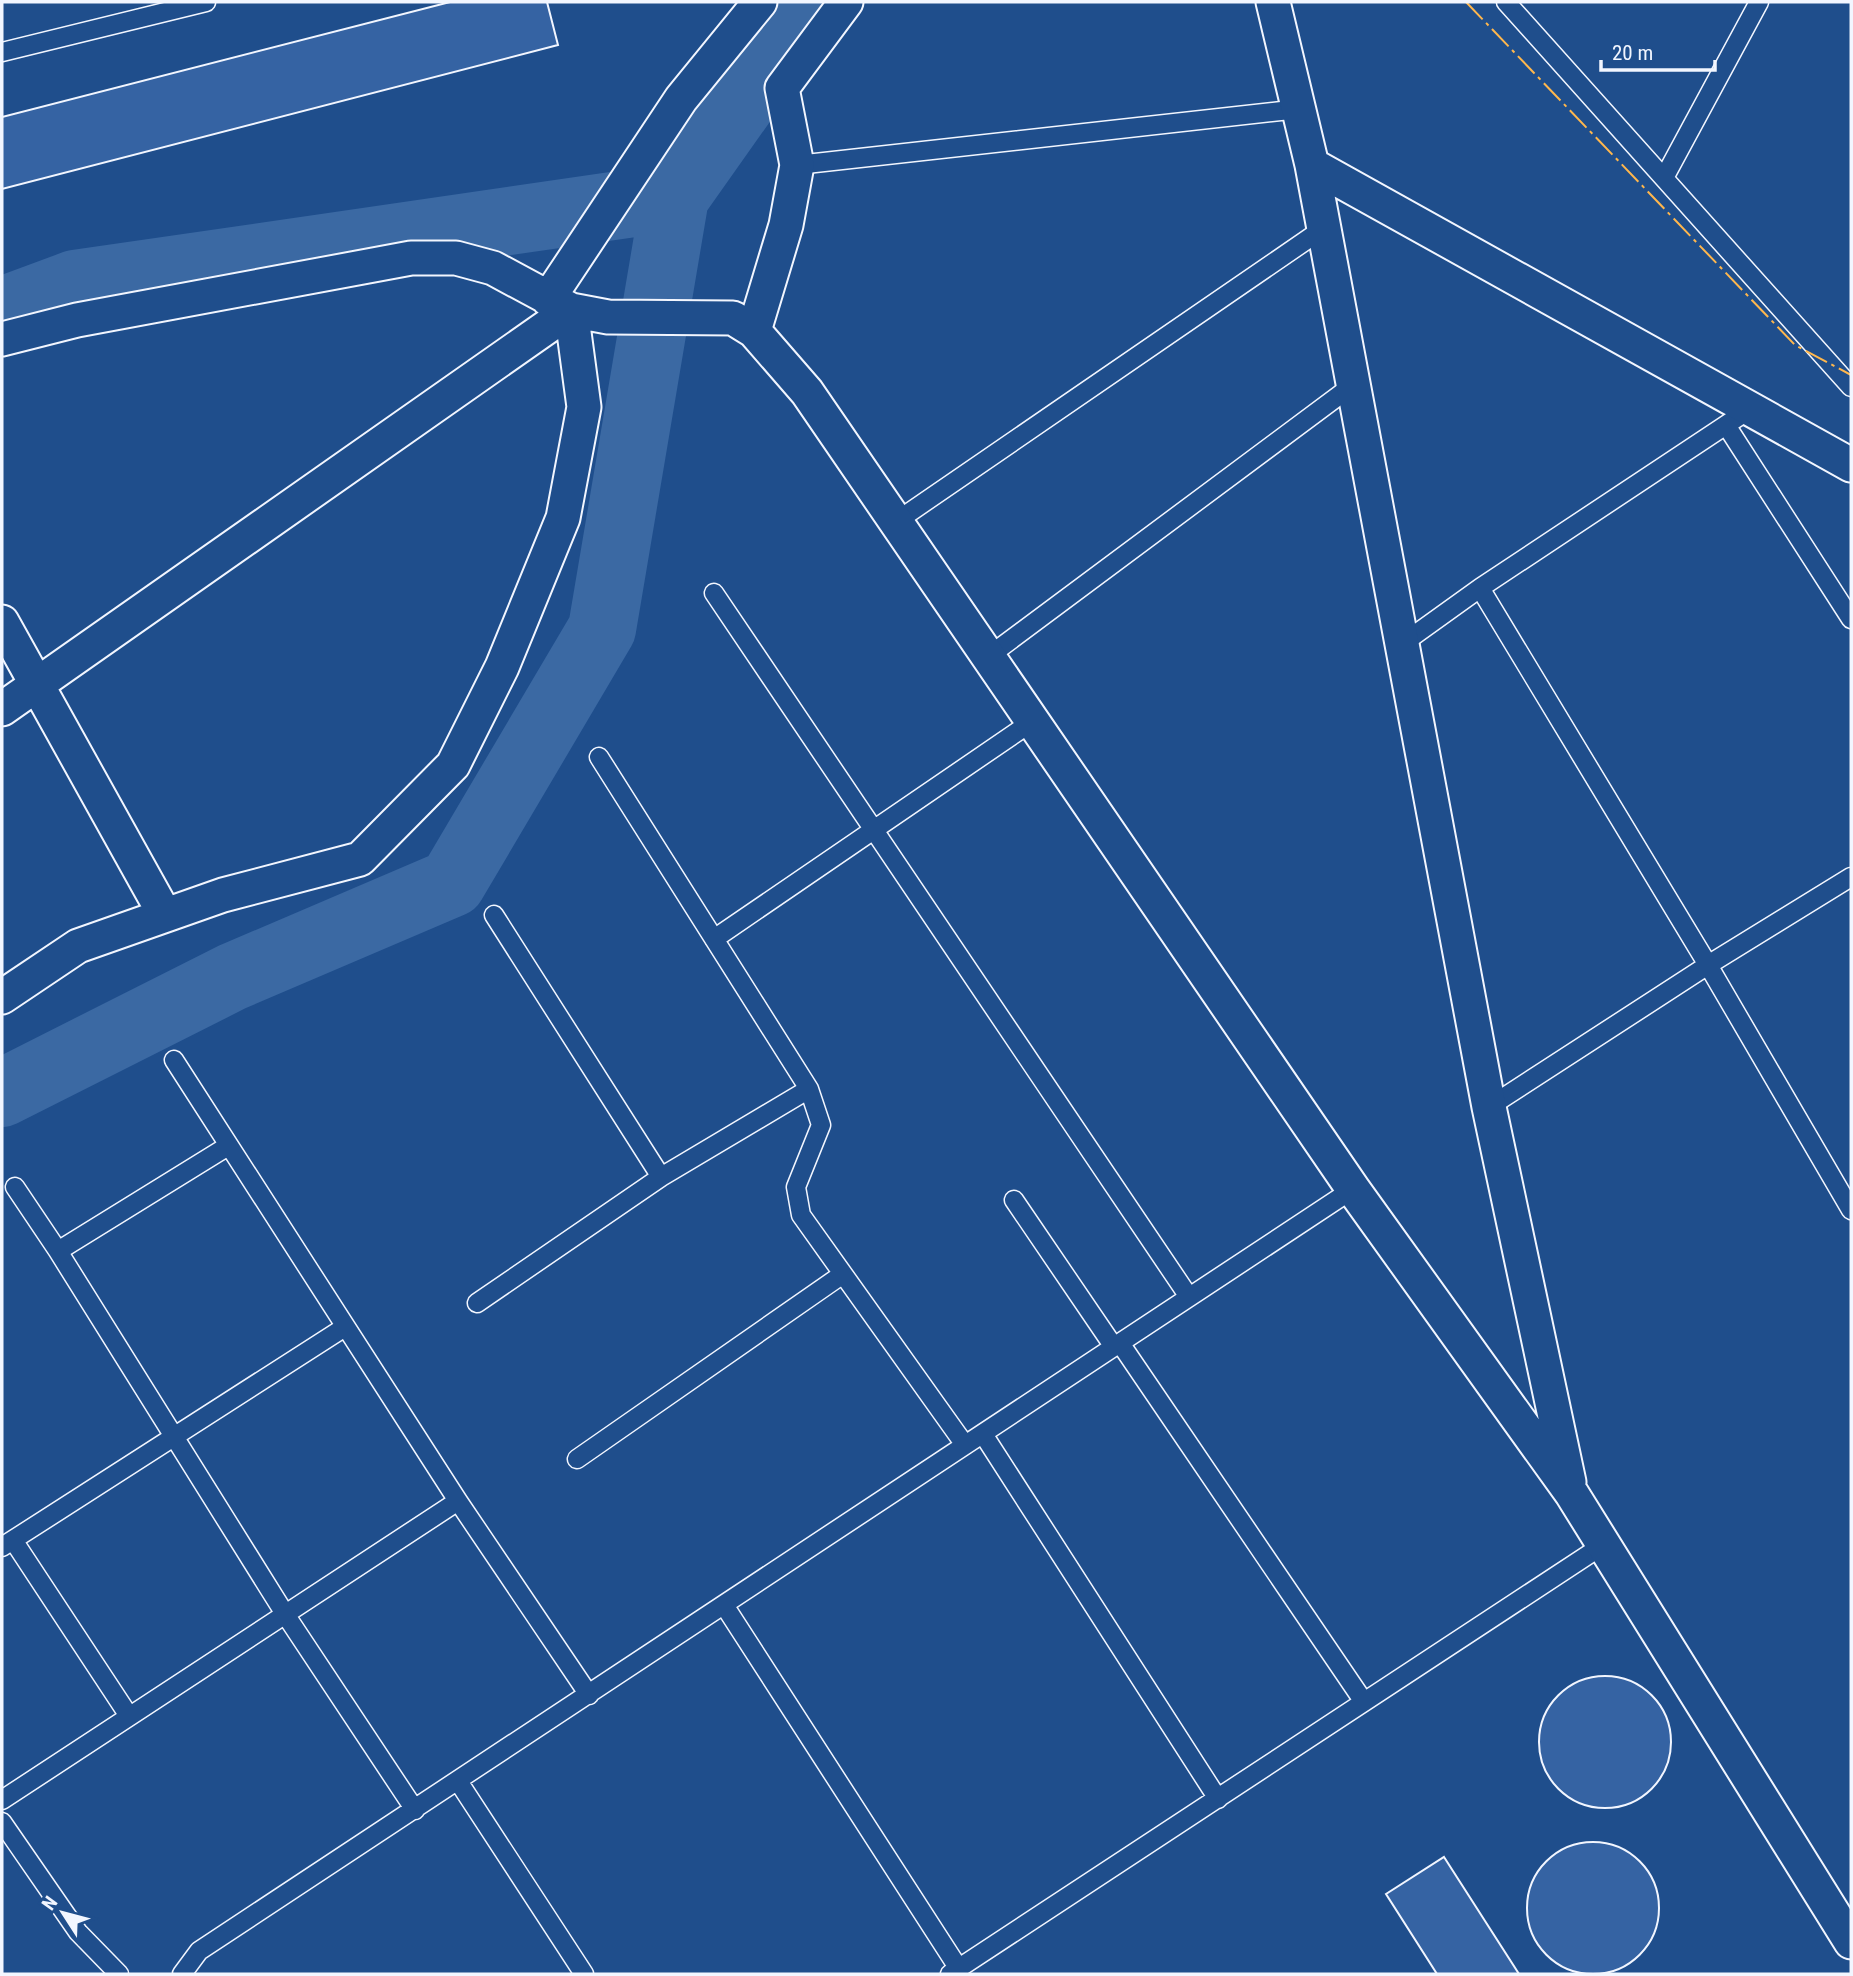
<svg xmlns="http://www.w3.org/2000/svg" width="1853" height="1976" font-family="'Roboto Condensed',sans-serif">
<rect width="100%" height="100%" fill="#1f4e8c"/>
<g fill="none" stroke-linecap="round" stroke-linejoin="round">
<path stroke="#3b69a3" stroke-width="68" d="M2,311L75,284L675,197
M2,1093L232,977L452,883L602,629L675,197L813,2"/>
</g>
<path fill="#3563a3" stroke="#f2f6ff" stroke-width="2" d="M450,2H547L558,45L2,189V117Z
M1539 1742a66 66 0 1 1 132 0a66 66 0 1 1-132 0Z
M1527 1908a66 66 0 1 1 132 0a66 66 0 1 1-132 0Z
M1444,1857L1519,1974H1437L1386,1894Z"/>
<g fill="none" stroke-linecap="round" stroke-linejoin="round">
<g stroke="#f2f6ff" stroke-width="21">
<path id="service" d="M1506,2L1851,387
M2,52L206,2
M797,165L1299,109
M1664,178L1759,2
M1726,425L1851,619
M897,521L1324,228
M1480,588L1708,965L1851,1210
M714,593L1189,1297
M1402,644L1480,588L1750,409
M989,656L1353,385
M599,757L809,1089L821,1125L796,1187L801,1215L965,1445
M494,915L661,1177
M714,939L1033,721
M174,1060L458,1501L589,1695
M1489,1107L1708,965L1851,877
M228,1146L58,1251L285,1614L415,1810
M15,1187L58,1251
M1014,1200L1114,1347
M477,1303L661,1177L809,1089
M1120,1343L1364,1702
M983,1434L1218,1799
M577,1459L843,1274
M13,1540L129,1716
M2,1547L345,1327
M724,1605L959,1969
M458,1781L584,1974
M2,1800L458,1501
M2,1822L78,1932L119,1974
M182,1974L199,1951L1353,1189
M950,1974L1603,1545"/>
</g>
<g stroke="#f2f6ff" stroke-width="37">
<path id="minor" d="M1273,2L1312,165L1489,1107L1569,1482
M1312,165L1851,465
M548,299L681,99L760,2
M754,331L786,225L797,165L782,88L846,2
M2,339L77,320L411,258H456L493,268L571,310L608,317L733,318L754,331L807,392L1353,1189L1572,1494L1851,1942
M2,622L165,915
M2,709L571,310L584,407L563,518L502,667L453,765L360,859L223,895L78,946L2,997"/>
</g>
<use href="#service" stroke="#1f4e8c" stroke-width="18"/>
<use href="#minor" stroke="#1f4e8c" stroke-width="33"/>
<path stroke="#ffb74d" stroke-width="2" stroke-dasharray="24 5 3.5 5" stroke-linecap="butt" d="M1466,2L1795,345L1851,375"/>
</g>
<rect width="1853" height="1976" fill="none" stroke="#f2f6ff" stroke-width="7"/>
<g transform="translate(63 1913) rotate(306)" stroke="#1f4e8c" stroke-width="5" paint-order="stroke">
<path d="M0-5L12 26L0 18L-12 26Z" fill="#f2f6ff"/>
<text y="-10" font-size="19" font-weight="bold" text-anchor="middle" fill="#f2f6ff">N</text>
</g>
<path d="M1601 60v10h114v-10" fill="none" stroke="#f2f6ff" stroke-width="3.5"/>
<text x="1612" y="60" font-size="21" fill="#f2f6ff" stroke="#1f4e8c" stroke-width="5" paint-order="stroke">20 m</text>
</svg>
